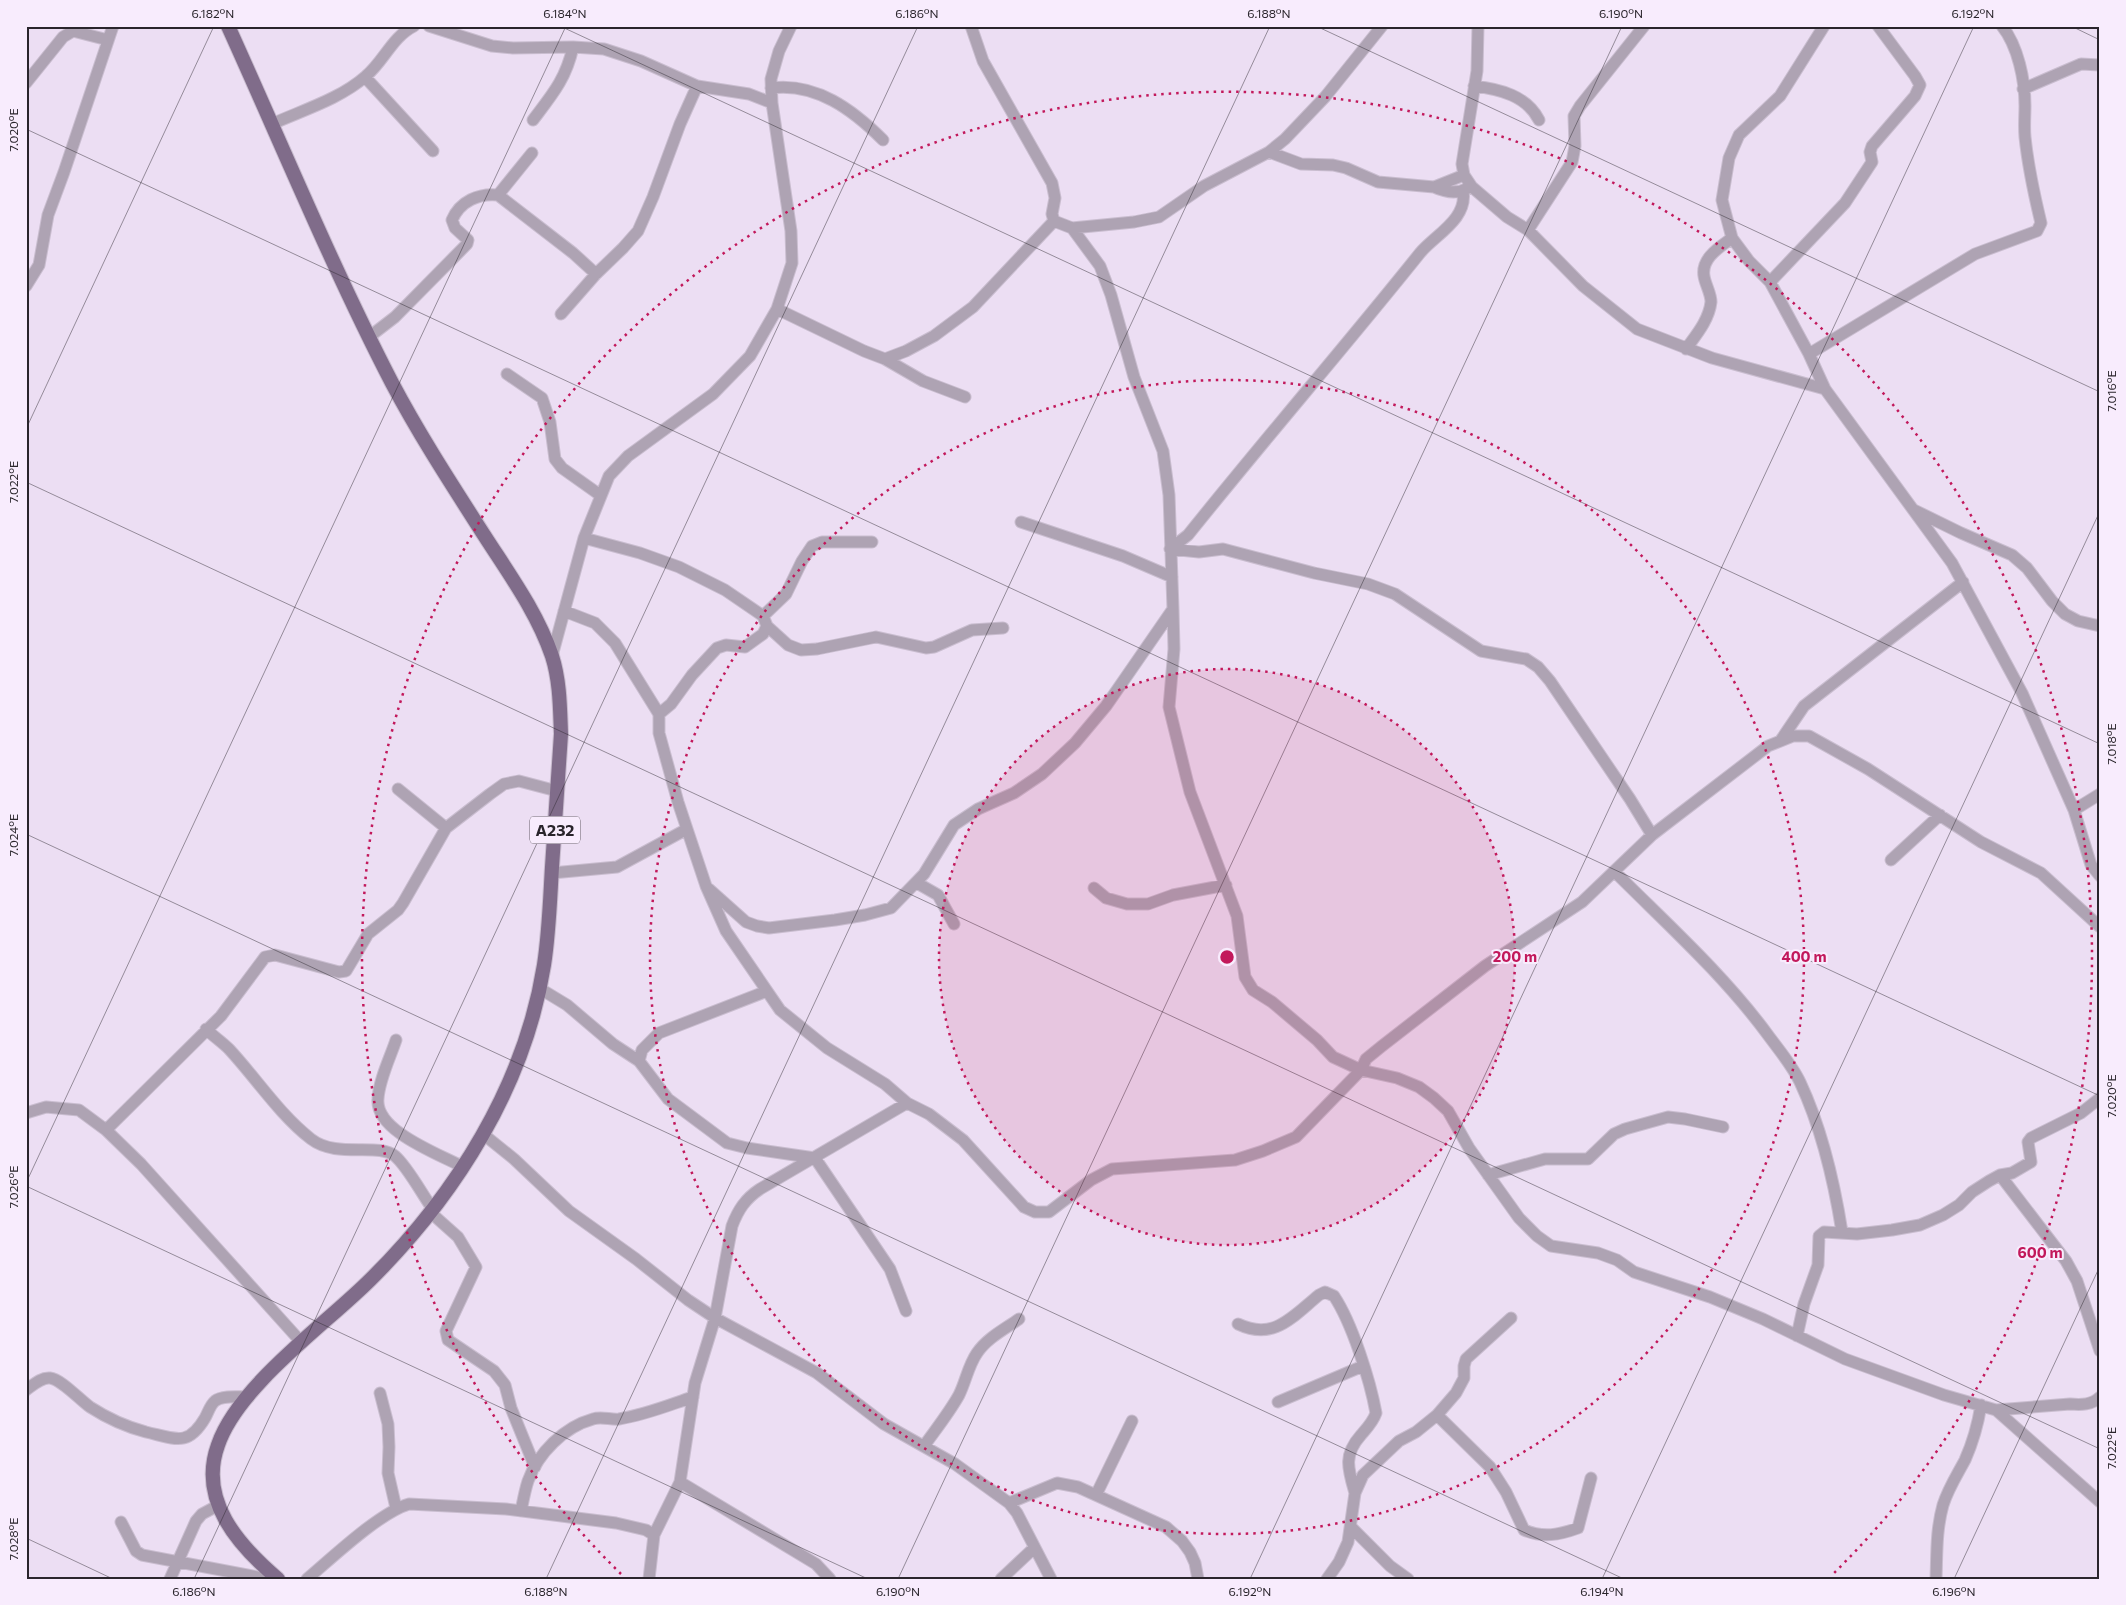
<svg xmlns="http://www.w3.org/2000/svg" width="2126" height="1605" font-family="Commissioner,sans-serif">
<rect width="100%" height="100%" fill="#ecdef3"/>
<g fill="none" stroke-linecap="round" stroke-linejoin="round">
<g stroke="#c9bdcf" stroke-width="13">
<path id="minor" d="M429,26L492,46L513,48L573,47L604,49L641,61L697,86L749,94L772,103
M971,26L983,61L1052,183L1055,198L1052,214L1054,221L1072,228L1100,266L1111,295L1134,377L1163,451L1169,495L1173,609L1174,649L1169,707L1190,792L1237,916L1245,977L1253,990L1272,1002L1317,1040L1333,1057L1361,1070L1397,1078L1419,1087L1434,1098L1448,1111L1469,1148L1519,1218L1537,1236L1551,1246L1598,1253L1617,1260L1634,1272L1710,1297L1763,1319L1845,1359L1944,1395L1996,1410L2100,1502
M1478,26L1477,71L1462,164L1464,175L1472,187L1507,217L1528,230L1583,286L1637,329L1712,358L1825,389
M1824,26L1780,96L1739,135L1729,158L1722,200L1732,238L1749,261L1770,282L1809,354L1825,389L1952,563L2022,693L2074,810L2100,794
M365,77L433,151
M26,83L63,37L73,31L108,40
M1474,86C1500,89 1527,96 1539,120
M771,88C816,82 853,110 883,140
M2023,89L2081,64L2100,65
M533,120C552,95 566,79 573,47
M272,124C303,110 340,99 366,76C384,61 392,37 414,26
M1269,152L1301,164L1333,165L1346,168L1378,182L1434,187C1445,192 1458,194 1468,188
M1434,187L1464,175
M498,195L532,153
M1072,228L1134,222L1159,217L1204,186L1269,152L1285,139L1325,97L1382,26
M1528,230L1572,162L1575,146L1574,116L1580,106L1644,26
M1770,282L1845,203L1872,162L1870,152L1872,146L1915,96L1920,85L1915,76L1878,26
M26,286L39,265L48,215L64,172L113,26
M777,309L864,351L885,359L906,351L934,336L973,307L1054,221
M561,314L596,274L623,248L638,231L653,197L680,124L697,86
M369,337L395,317L467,244L468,240L455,228L452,220C460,201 479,193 498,195L573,253L596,274
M1686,349C1696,335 1709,320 1711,302C1711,293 1705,284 1704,276C1701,258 1720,247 1732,238
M1809,354L1975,254L2037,231L2041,223C2034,194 2028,166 2025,137C2024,126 2025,116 2025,106C2025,80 2018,46 2002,26
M885,359L923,381L965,397
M507,374L542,398L550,422L555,459L562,468L600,495
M1914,510L1961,533L2012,555L2027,568L2052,601L2065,614L2078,621L2100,626
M1021,522L1123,556L1172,577
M584,538L640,553L679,567L725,590L763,616L767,626L763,634L745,647L726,645L717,648L692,675L671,704L659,714
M1170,549L1199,552L1223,549L1314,573L1368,584L1395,594L1481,651L1526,659L1538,667L1550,681L1630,799L1652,835
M1170,549L1188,535C1264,440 1344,348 1420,253C1435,235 1468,219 1463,191
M564,611L595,623L615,643L659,714V733L678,802L706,886L726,931L780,1010L827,1048L885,1084L907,1103L929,1114L963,1140L1024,1207L1035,1212H1049L1091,1180L1112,1169L1235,1160L1263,1151L1296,1137L1361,1070L1366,1059L1382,1046L1485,966L1582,902L1652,835L1768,746L1793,736H1809L1868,769L1981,842L2041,873L2100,927
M763,616L786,594L802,561L812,546L822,542H872
M767,626L788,645L801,650L817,649L876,637L926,648L934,647L972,630L1003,628
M552,656L584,538L609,476L628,456L713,394L750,356L777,309L792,263L791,231L772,103L771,79L779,51L791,26
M1781,740L1804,706L1963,582
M398,789L446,828
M2074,810L2091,865L2100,876
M1891,860L1940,815
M1615,872C1667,924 1724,975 1768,1035C1779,1050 1792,1065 1800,1082C1822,1129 1834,1181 1842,1232
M552,873L617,867L687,829
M917,883L938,895L954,924
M1094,888L1106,898L1127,904H1148L1173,895L1226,885
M709,889L746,922L757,926L769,928L835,920L865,915L891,908L924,874L954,825L978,809L1014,793L1042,774L1075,743L1106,706L1173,609
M539,988L567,1005L613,1044L639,1061
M767,991L659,1033L642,1050L639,1061L668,1099L727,1143L747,1148L815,1158L890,1269L906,1311
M206,1029C213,1036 222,1042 229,1049C256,1078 279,1114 311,1139C337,1159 378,1142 395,1156C407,1166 422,1194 432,1208
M396,1040C390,1058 379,1080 378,1099C375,1131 439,1154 463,1167
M26,1113L46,1107L79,1110L106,1130L141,1164L302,1343
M106,1130L221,1016L265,957L275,955L339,972L346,971L368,934L398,910L403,903L446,828L490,794L504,784L519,781L557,791
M483,1134L514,1159L569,1211L636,1259L688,1300L715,1318L817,1373L884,1424L955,1464L1009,1503L1017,1513L1051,1579
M1488,1175L1545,1159H1588L1614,1134L1625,1129L1668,1117L1685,1119L1723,1127
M2000,1175L2066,1261L2077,1281L2100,1351
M430,1212L458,1237L476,1267L446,1331L448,1340L494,1371L505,1385L511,1408L535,1467
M1238,1324C1274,1341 1292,1317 1319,1295L1325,1292L1334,1296C1352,1323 1370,1380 1376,1413C1373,1422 1367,1428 1361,1435C1343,1455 1348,1469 1355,1493
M1797,1336L1804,1304L1818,1265L1819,1236L1824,1232L1857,1234L1892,1230L1920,1225L1943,1215L1959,1205L1972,1192L1989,1181L2000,1175L2012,1173L2031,1162L2028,1142L2031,1138L2081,1113L2100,1098
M26,1390C32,1386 41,1377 50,1378C61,1379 80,1400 90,1407C107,1418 127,1427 146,1432C176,1439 188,1447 205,1418C208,1413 210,1405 215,1401C222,1395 240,1397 249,1397
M380,1393L388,1424L389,1447L388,1473L396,1508
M1278,1402L1363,1366
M1996,1410L2070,1404C2081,1405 2092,1405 2100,1397
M1437,1415L1490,1467L1506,1492L1524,1530C1543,1538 1559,1535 1578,1528L1591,1478
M924,1446C936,1429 949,1413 959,1395C966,1381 968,1366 977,1353C987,1338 1005,1329 1019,1319
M680,1482L816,1564L830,1579
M1096,1495L1132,1421
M1009,1503L1057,1483L1078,1487L1166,1527L1182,1541L1190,1552L1195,1563L1198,1579
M521,1511C523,1501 525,1490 528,1481C538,1453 564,1427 593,1419C601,1416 611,1420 619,1419C645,1415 669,1405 693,1397
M121,1522L136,1551L142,1555L263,1578
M1351,1527L1390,1566L1408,1579
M170,1579L196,1521L202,1514L217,1506
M307,1579C333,1557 379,1513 409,1504L506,1509L616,1523L646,1530L654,1535
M649,1579L654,1535L680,1482L695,1383L715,1318L732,1226C738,1210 745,1199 760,1189L907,1103
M1001,1579L1034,1548
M1327,1579L1339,1562L1348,1542L1355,1493L1363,1475L1399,1441L1416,1432L1437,1415L1456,1393L1464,1378V1366L1466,1359L1511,1318
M1936,1579C1937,1554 1936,1530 1943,1505C1948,1489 1957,1475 1965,1460C1973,1442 1978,1424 1981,1405"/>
</g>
<g stroke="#c9bdcf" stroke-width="16">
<path id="major" d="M228,26C282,145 332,267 392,383C420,436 452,485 484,535C509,574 537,612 552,656C560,681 560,708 561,734C558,778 555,823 552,867C550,900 549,933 544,965C525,1085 456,1195 370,1280C326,1324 238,1386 218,1445C198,1500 238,1545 278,1579"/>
</g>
<use href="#minor" stroke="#aea3b3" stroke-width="11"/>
<use href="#major" stroke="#806c8a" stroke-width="14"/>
</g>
<path fill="none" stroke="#2a252c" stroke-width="1" stroke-opacity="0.45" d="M560,26L2100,744M1316,26L2100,392M2071,26L2100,40M26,129L2100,1096M26,429L214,26M26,482L2100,1449M26,834L1624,1579M26,1183L566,26M26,1186L868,1579M26,1538L113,1579M194,1579L918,26M546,1579L1270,26M898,1579L1622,26M1250,1579L1974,26M1602,1579L2100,511M1954,1579L2100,1266"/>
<circle cx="1227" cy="957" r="288" fill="#c2185b" fill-opacity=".12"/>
<g fill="none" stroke="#c2185b" stroke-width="2.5" stroke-dasharray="2.5 5">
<circle cx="1227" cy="957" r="288"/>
<circle cx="1227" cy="957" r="577"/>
<path d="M621 1574A865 865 0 1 1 1833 1574"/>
</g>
<g text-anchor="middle" stroke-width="4" stroke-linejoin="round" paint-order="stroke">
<rect fill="#f8ecfd" stroke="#68616b" stroke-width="1" x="530" y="816.5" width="50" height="27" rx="4"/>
<g font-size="16" font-weight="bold" fill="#2a252c">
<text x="555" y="836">A232</text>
</g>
</g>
<circle cx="1227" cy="957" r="8" fill="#c2185b" stroke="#f8ecfd" stroke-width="2.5"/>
<g font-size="15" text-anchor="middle" font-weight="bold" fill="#c2185b" stroke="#f8ecfd" stroke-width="4" stroke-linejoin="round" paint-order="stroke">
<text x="1515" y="962">200 m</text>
<text x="1804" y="962">400 m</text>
<text x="2040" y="1258">600 m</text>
</g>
<rect width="2126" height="1605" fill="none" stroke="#f8ecfd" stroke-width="55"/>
<rect x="28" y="28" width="2070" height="1550" fill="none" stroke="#2a252c" stroke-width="2"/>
<g font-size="12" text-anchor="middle" fill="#2a252c">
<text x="213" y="18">6.182°N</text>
<text x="565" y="18">6.184°N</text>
<text x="917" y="18">6.186°N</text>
<text x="1269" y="18">6.188°N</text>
<text x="1621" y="18">6.190°N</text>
<text x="1973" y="18">6.192°N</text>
<text transform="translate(14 130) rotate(-90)" y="4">7.020°E</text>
<text transform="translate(2112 391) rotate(-90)" y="4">7.016°E</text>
<text transform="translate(14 482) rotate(-90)" y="4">7.022°E</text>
<text transform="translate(2112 744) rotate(-90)" y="4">7.018°E</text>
<text transform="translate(14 835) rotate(-90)" y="4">7.024°E</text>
<text transform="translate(2112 1096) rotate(-90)" y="4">7.020°E</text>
<text transform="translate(14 1187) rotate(-90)" y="4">7.026°E</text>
<text transform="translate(2112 1448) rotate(-90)" y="4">7.022°E</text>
<text transform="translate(14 1539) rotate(-90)" y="4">7.028°E</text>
<text x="194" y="1596">6.186°N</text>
<text x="546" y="1596">6.188°N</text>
<text x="898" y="1596">6.190°N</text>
<text x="1250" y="1596">6.192°N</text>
<text x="1602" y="1596">6.194°N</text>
<text x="1954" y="1596">6.196°N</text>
</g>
</svg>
